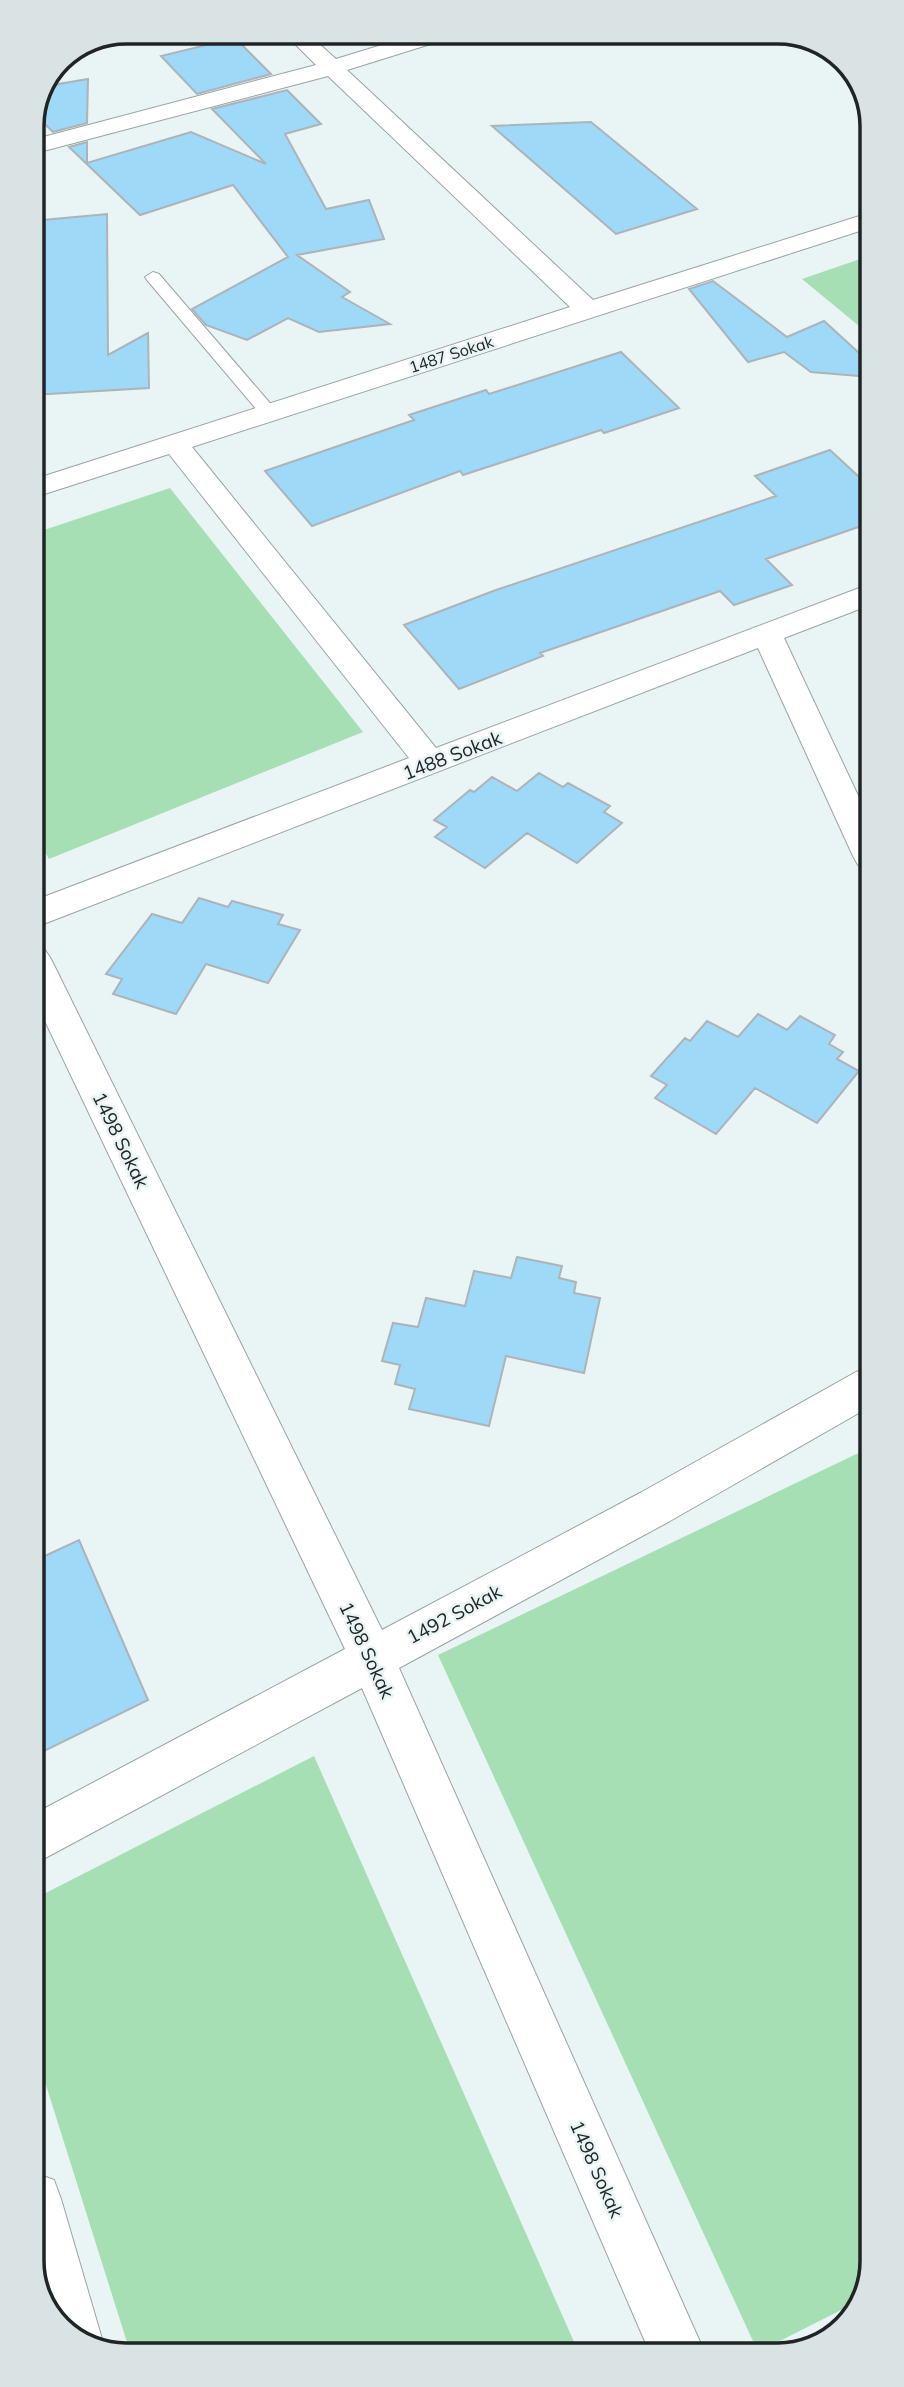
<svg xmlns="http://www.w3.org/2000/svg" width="904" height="2387" font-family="Mulish,sans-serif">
<rect width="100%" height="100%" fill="#e9f4f5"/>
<path fill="#a6dfb4" d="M869,256L870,335L802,279Z
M170,488L363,732L49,859L33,831L32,534Z
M871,1447L872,2262L859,2301L758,2352L438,1655Z
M314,1756L579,2353L131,2355L34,2047V1899Z"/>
<path fill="#9ed9f7" stroke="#acb4b9" stroke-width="2" d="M235,38L271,74L197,94L161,56Z
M88,79L87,123L53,132L34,114L47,86Z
M287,90L321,124L285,134L326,209L369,200L384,239L297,255L350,292L342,297L390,324L319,332L288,318L247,340L206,325L192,309L288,257L233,185L140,215L69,147L87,142V163L191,132L266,164L212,109Z
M591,122L697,209L616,234L492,126Z
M107,214L108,355L148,333L149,388L32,395V221Z
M713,281L787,337L824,321L870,363V377L811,372L784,352L748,362L689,289Z
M621,352L679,408L604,433L601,430L463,475L460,471L312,526L265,471L414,420L409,415L486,390L489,394Z
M830,450L870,487V523L766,559L792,585L734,605L720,591L540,653L543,656L459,689L404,625L496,590L776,496L755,476Z
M539,773L563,787L568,783L610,806L604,812L622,823L577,863L527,833L485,868L435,837L447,827L434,820L470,790L474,792L492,777L517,791Z
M199,898L228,907L232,901L283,915L278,924L300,930L268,983L206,964L176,1014L113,994L122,979L106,974L152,914L182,923Z
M758,1014L787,1030L800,1016L835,1035L829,1044L843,1052L837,1059L859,1071L817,1123L755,1088L716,1134L655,1098L667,1085L651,1076L685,1038L690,1041L707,1021L738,1037Z
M517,1257L562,1266L559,1278L576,1282L574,1293L600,1298L584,1373L506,1356L489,1426L409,1409L415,1389L395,1384L400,1365L382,1361L393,1323L418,1327L426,1298L465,1306L474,1271L511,1278Z
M79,1540L148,1700L34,1756V1561Z"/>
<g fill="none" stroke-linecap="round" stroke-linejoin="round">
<g stroke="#99a3a4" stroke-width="2">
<path id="lane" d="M153,272L159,274L275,409L278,413L275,417H263L147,280L145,277Z"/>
</g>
<g stroke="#99a3a4" stroke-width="2">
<path id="street" d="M283,32H306L336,59L424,32H456L453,37L347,70L593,300L869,213V228L192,447L436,748L870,584V605L784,638L870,821V868L858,865L853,856L758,648L33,928V901L409,758L169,454L32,498V480L570,307L328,76L32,154V140L316,65Z
M33,946L45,950L51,959L382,1630L640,1493L856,1372L871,1367V1406L670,1521L399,1668L705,2353H650L362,1688L34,1864V1814L345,1649L33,996Z
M35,2173L54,2180L61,2199L102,2339L99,2348L68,2336L35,2286Z"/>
</g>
<use href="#lane" fill="#fff" fill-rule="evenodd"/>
<use href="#street" fill="#fff" fill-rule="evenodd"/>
</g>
<g text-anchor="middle" stroke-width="5" stroke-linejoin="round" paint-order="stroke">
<g font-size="16" fill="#202424" stroke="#e9f4f5">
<text transform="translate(451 354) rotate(-18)" y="6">1487 Sokak</text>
</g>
<g font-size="19" fill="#202424" stroke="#e9f4f5">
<text transform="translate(452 755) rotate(-21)" y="7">1488 Sokak</text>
<text transform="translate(121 1140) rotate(64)" y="7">1498 Sokak</text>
<text transform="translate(454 1614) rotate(-28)" y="7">1492 Sokak</text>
<text transform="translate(367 1650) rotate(65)" y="7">1498 Sokak</text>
<text transform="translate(597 2169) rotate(66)" y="7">1498 Sokak</text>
</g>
</g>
<path d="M0 0H904V2387H0ZM126 44H778A82 82 0 0 1 860 126V2261A82 82 0 0 1 778 2343H126A82 82 0 0 1 44 2261V126A82 82 0 0 1 126 44Z" fill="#d9e3e4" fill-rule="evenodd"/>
<path fill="none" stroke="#202424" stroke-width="3.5" d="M126 44H778A82 82 0 0 1 860 126V2261A82 82 0 0 1 778 2343H126A82 82 0 0 1 44 2261V126A82 82 0 0 1 126 44Z"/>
</svg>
